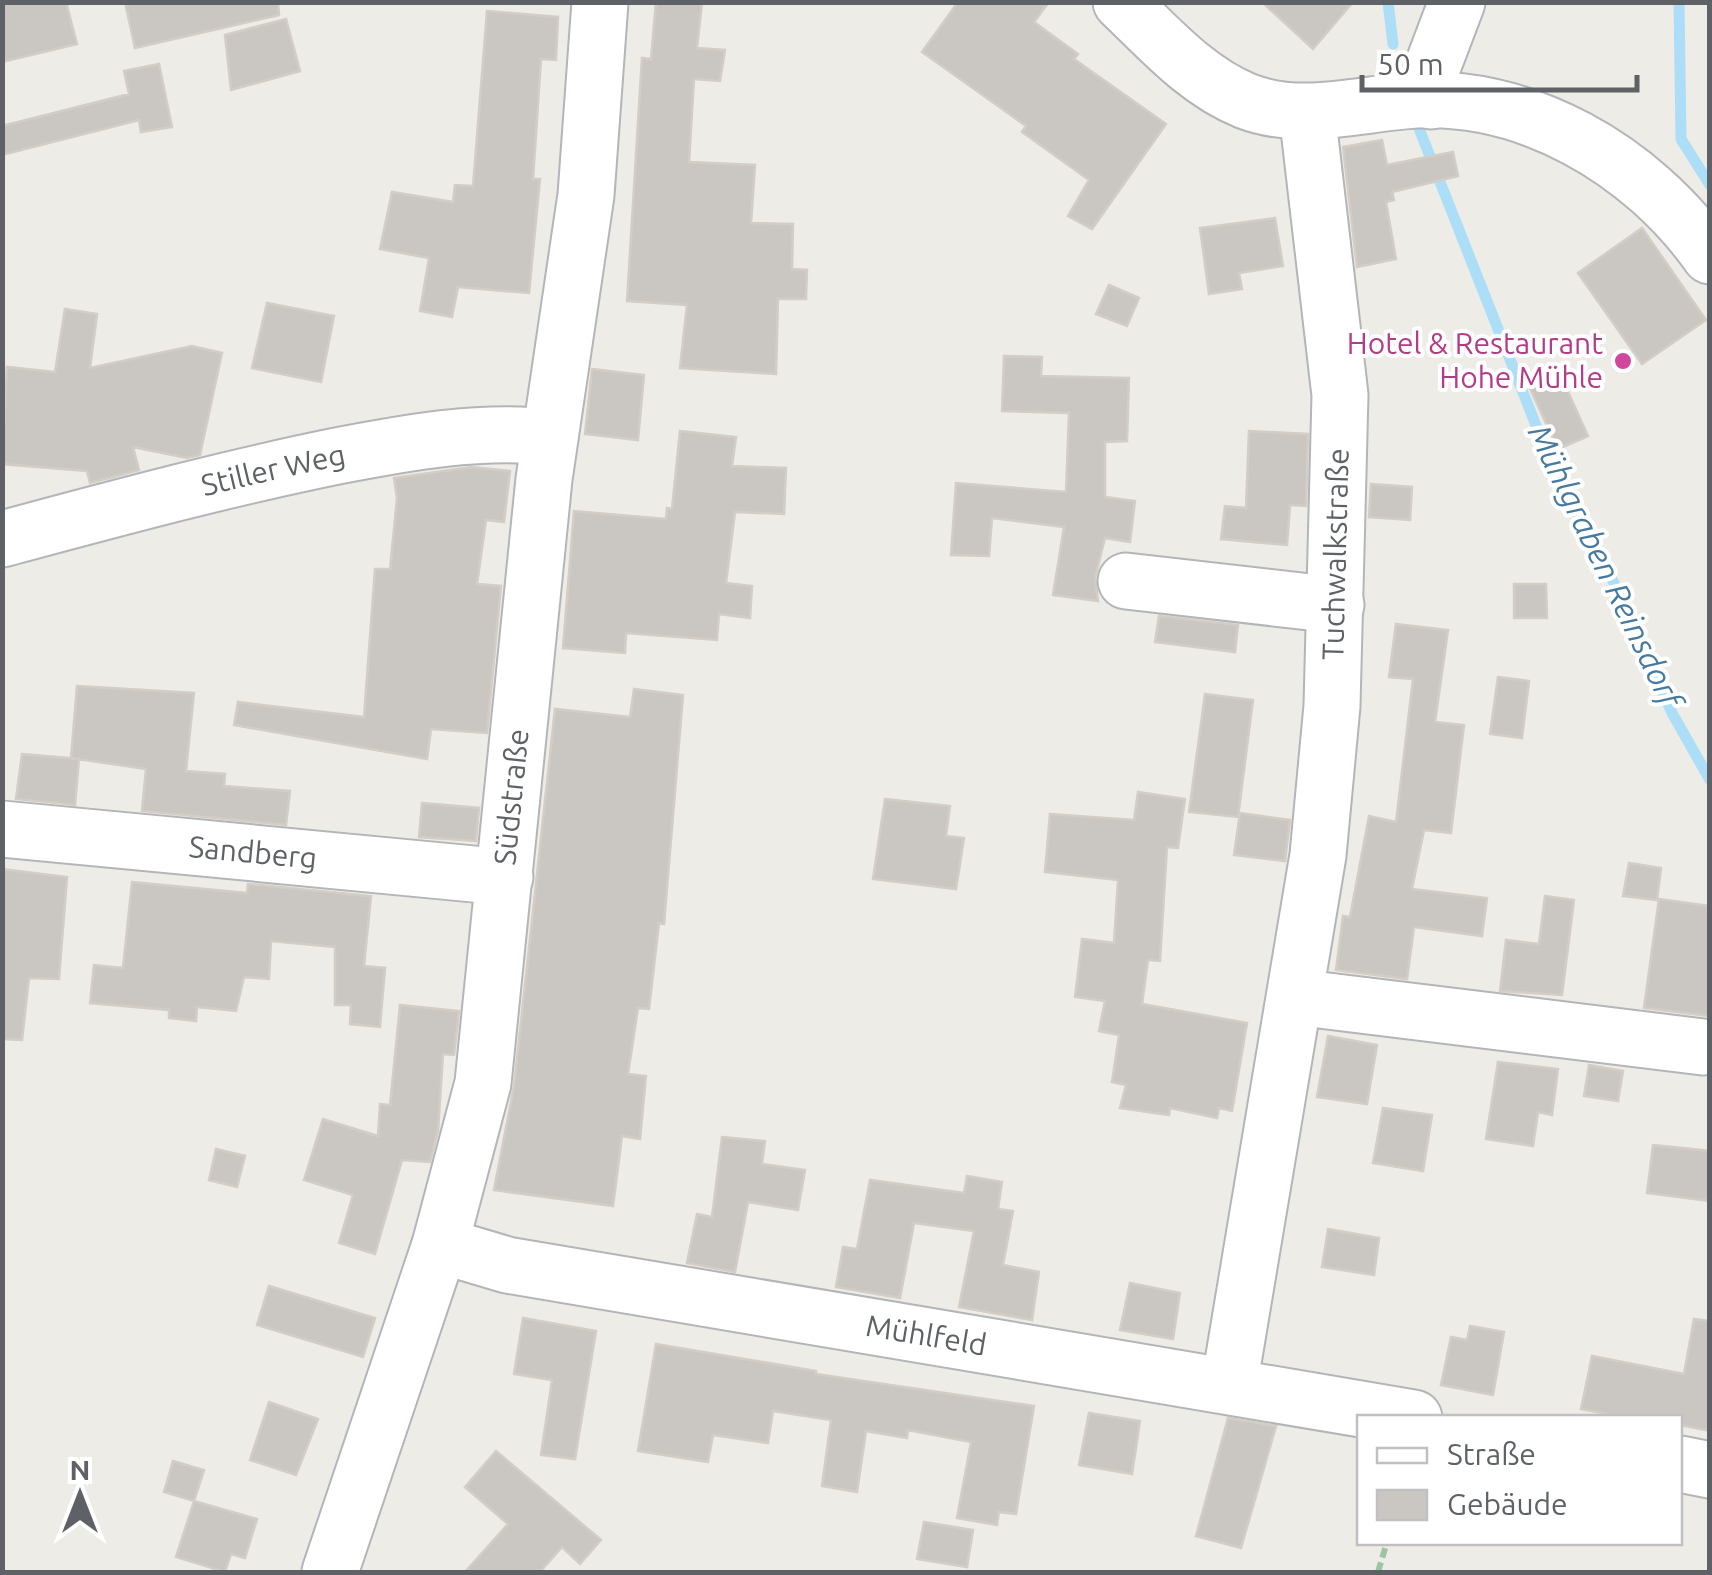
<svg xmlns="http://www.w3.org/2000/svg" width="1712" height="1575" font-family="Ubuntu,sans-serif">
<rect width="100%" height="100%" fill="#eeece6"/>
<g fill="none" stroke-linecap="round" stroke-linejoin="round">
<path stroke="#addef8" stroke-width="11" d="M1388,2L1393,44
M1679,2L1681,139L1710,185
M1418,126L1552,466L1604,561L1672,713L1710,780"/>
</g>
<path fill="#cac7c2" stroke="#d3cdc5" stroke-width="2.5" d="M2,2H66L77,44L2,62Z
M125,2H278L279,15L135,48Z
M656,2H702L697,48L725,50L720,81L694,79L689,162L755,165L751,223L793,224L792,269L807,270L806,299H778L776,374L680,368L687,305L627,301L642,58L651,59Z
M958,2H1049L1034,22L1078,54L1074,59L1166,124L1092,229L1068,216L1089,180L1022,132L1026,126L922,52Z
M1262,2H1353L1313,49Z
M487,11L558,17L556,60L541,59L533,179H540L529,293L458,287L452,317L420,311L429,258L380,249L392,192L453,202L455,185L473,186Z
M286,19L300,71L231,90L225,35Z
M159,64L172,127L141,132L139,120L2,155V126L129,94L124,71Z
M1382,140L1387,165L1453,152L1458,176L1392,192L1394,200L1386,202L1396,259L1357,267L1343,147Z
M1275,218L1283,266L1239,273L1242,289L1209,294L1200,228Z
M1642,228L1706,320L1642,364L1578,273Z
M1109,285L1139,298L1127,326L1096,314Z
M267,303L334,316L321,382L252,368Z
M65,309L97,314L90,368L192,346L222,353L200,455L187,458L133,447L139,470L90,483L87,471L2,464L7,367L55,372Z
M1004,356L1042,357L1041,376L1129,378L1127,441L1105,442V497L1135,501L1130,542L1105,538L1095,578L1098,601L1053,595L1064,527L992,518L989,556L951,555L956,483L1066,492L1069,413L1002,411Z
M1557,367L1588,436L1558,449L1526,380Z
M592,369L644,375L638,440L585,434Z
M680,431L736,437L732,466L786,468L784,514L735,512L726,583L752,586L750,618L719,614L717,640L626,633L625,653L563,648L574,511L666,519L667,508L672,509Z
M1249,431L1308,434L1306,506L1290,505L1287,545L1221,539L1225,506L1246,508Z
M471,467L510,471L504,522L486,520L477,584L501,586L487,733L431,729L427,759L234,725L238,702L364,717L375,569H390L397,498L394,478Z
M1371,484L1412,487L1410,520L1369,517Z
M1514,584H1546L1547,618H1514Z
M1159,616L1238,625L1235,652L1155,642Z
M1396,624L1448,630L1435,722L1464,725L1451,833L1424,830L1412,889L1487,898L1482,936L1414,927L1407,979L1336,970L1343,916L1350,917L1369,816L1396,822L1413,679L1389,677Z
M1498,677L1529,681L1522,738L1490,734Z
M77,686L194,693L186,771L225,774L224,786L290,791L286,825L142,811L146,769L71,758Z
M634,689L683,695L664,924L659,923L649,1009L638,1008L628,1074L646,1076L640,1139L622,1136L613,1206L494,1190L514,1086L555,709L630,717Z
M1205,694L1253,700L1238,817L1189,812Z
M22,754L79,759L75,805L16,799Z
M1138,792L1185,799L1178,848L1167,847L1160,961L1148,960L1142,1004L1247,1023L1232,1111L1219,1108L1217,1118L1170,1108L1169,1115L1120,1108L1126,1085L1112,1082L1119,1035L1099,1031L1105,1001L1075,997L1082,939L1114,943L1118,880L1045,872L1050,814L1134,820Z
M885,799L950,806L946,836L964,838L956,889L873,879Z
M422,803L479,808L476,841L419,837Z
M1240,813L1290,820L1285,861L1234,855Z
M1629,863L1661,868L1657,900L1623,896Z
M2,869L67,877L59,979L29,978L22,1040L2,1039Z
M132,882L247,893L248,884L371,896L364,966L385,968L380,1027L350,1024L351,1005H335V947L271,941L269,979L244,977L236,1011L197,1007L196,1021L169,1018V1010L90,1003L94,965L123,968Z
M1545,896L1574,900L1562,995L1500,991L1506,940L1539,944Z
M1659,899L1710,906V1016L1644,1008Z
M400,1005L459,1011L454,1055L443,1054L438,1131L430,1162L402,1160L375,1254L339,1243L353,1195L304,1180L323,1119L378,1136L380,1104L390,1105Z
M1328,1036L1377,1045L1367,1104L1317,1097Z
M1498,1062L1558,1069L1552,1115L1538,1112L1533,1146L1486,1139Z
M1589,1065L1623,1071L1618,1101L1584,1096Z
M1383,1108L1432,1115L1423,1171L1373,1163Z
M722,1137L765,1141L762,1164L805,1170L798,1210L748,1202L735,1272L687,1263L697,1214L712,1217Z
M1653,1145L1710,1151V1201L1647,1193Z
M216,1149L245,1156L237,1187L209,1180Z
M967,1176L1002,1182L998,1209L1013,1211L1003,1265L1039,1272L1032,1320L959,1307L974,1231L914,1223L900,1298L836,1287L843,1247L857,1249L870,1180L964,1193Z
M1328,1229L1379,1238L1374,1275L1322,1267Z
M1130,1283L1180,1293L1173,1339L1120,1330Z
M269,1286L375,1318L363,1357L257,1325Z
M523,1318L596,1331L575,1459L541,1455L552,1380L514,1374Z
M1694,1319L1710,1321V1431L1680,1425V1418H1628L1581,1409L1592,1356L1684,1374Z
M1470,1326L1504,1332L1493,1395L1441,1385L1451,1337L1467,1340Z
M656,1344L816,1371V1374L1034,1406L1016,1514L999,1512L997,1525L957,1518L971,1442L908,1430L907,1438L866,1431L857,1492L822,1486L831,1420L773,1411L768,1443L713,1435L708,1462L638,1451Z
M269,1402L318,1419L296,1475L250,1460Z
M1089,1413L1140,1421L1132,1474L1079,1465Z
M1228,1418L1276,1426L1241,1548L1196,1536Z
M496,1451L601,1540L580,1564L562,1547L540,1572H465L508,1524L465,1487Z
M173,1461L204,1470L194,1501L164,1492Z
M194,1501L257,1519L245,1558L231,1554L225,1572L176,1557Z
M924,1522L973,1530L967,1567L917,1559Z"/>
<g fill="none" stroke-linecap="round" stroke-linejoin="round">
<g stroke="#b3b6b9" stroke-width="59">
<g id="minor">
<path d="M1121,2C1159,38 1196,81 1246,101C1298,121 1350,106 1404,101C1524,90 1642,160 1710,256"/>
<path d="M1431,101L1432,68L1457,2"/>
<path id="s1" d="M2,539C114,509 224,479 337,456C405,443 480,429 550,437"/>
<path d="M1126,581L1336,605"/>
<path id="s2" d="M2,829L505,877"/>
<path d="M1295,997L1703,1047"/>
<path id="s3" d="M440,1245L507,1265L1414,1418"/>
<path id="s4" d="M1229,1386L1318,855L1332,706L1340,395L1307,112"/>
<path d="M1680,1464L1710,1470"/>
<path id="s5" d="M330,1572L440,1245L483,1083L544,479L586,195L600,2"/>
</g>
</g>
<path stroke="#9ec4a6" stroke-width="6" stroke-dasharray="10 5" stroke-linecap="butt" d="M1378,1572L1387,1542"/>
<use href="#minor" stroke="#fff" stroke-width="55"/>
</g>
<circle fill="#d1479c" stroke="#fff" stroke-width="4" cx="1623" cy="361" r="10"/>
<g text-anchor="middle" stroke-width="8" stroke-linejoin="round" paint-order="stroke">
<g font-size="30" fill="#b23c85" stroke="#fff" text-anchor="end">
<text x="1603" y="354">Hotel &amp; Restaurant<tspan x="1603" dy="34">Hohe Mühle</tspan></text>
</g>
<g font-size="30" fill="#5e6165" stroke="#fff">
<text dy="10" stroke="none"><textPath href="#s1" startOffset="280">Stiller Weg</textPath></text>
<text dy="10" stroke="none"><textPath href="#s4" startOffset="840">Tuchwalkstraße</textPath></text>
<text dy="10" stroke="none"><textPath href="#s5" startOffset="800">Südstraße</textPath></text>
<text dy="10" stroke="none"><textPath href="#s2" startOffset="252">Sandberg</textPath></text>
<text dy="10" stroke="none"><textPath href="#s3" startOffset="495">Mühlfeld</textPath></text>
</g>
<g font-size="32" font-style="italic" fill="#477aa1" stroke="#fff">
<text transform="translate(1605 566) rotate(64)" y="11">Mühlgraben Reinsdorf</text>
</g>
</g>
<rect width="1712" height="1575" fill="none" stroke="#5e6165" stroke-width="10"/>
<rect x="1357" y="1415" width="325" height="130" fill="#ffffff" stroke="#bfc0c1" stroke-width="2.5"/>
<rect x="1377" y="1448" width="50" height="15" fill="#ffffff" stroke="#bfc0c1" stroke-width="2.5"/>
<text x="1447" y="1465" font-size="30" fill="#5e6165">Straße</text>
<rect x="1377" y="1490" width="50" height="30" fill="#cac7c2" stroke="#bfc0c1" stroke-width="2.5"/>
<text x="1447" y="1515" font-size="30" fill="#5e6165">Gebäude</text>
<g transform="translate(80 1495)" stroke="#ffffff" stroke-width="8" paint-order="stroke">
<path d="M0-8L18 38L0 25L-18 38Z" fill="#5e6165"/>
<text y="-15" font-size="28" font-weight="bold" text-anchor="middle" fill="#5e6165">N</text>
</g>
<path d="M1362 75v15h275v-15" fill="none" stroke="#5e6165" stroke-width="5"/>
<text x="1377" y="75" font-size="30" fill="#5e6165" stroke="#ffffff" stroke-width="8" paint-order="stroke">50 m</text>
</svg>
